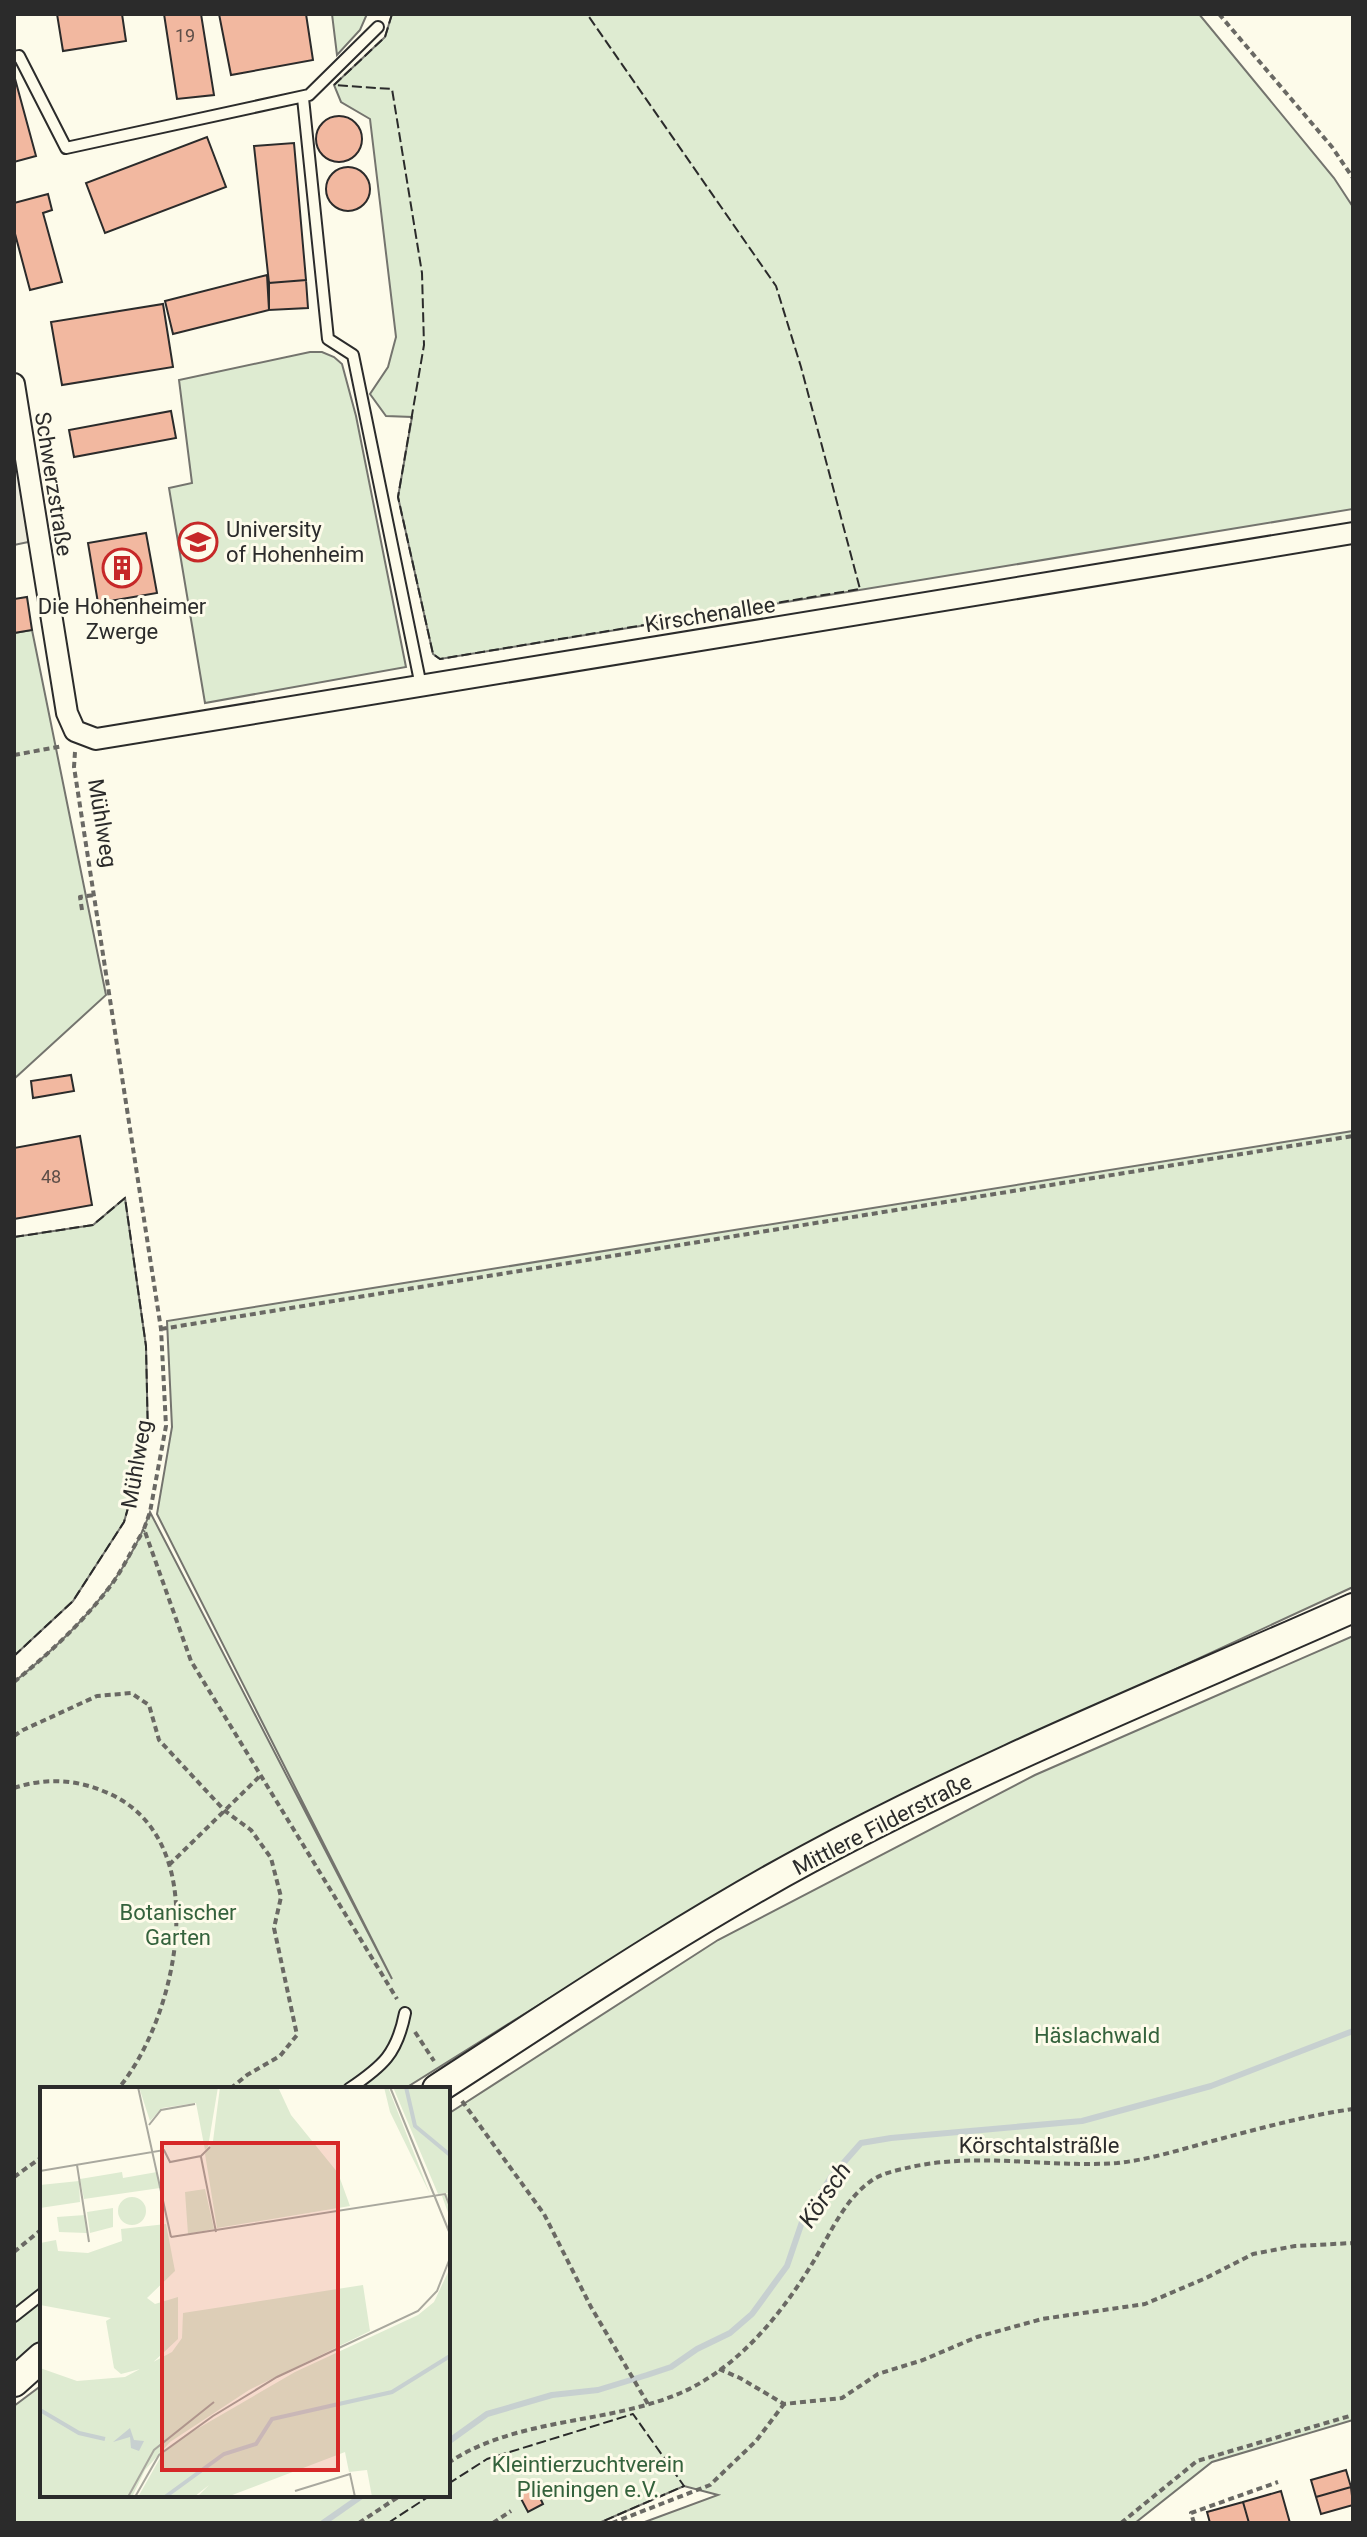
<svg xmlns="http://www.w3.org/2000/svg" width="1367" height="2537" font-family="Roboto,sans-serif">
<rect width="100%" height="100%" fill="#fdfbea"/>
<path fill="#deebd1" stroke="#74746e" stroke-width="2" d="M332,14H367L360,30L337,55Z
M392,14H1199L1334,178L1353,207V509L440,659L433,654L398,497L412,417L386,416L370,394L388,367L396,337L370,119L341,102L334,85L385,37Z
M310,352H322L334,357L342,364L356,416L406,667L205,703L169,488L192,483L179,380Z
M32,630L106,995L14,1079V633Z
M1353,1131V1587L897,1798L677,1919L404,2089H42V2340L14,2366V1682C70,1637 126,1581 150,1512L392,1979L157,1514L172,1427L167,1321Z
M125,1198L146,1346L148,1438L124,1522L73,1601L14,1656V1237L93,1225Z
M1353,1636V2420L1212,2462L1135,2523H642L718,2495L684,2486L599,2523H14V2406L42,2385V2495H448V2114L718,1940L1035,1775Z"/>
<path fill="#eceadb" stroke="#74746e" stroke-width="2" d="M14,412L38,540L14,545Z"/>
<g fill="none" stroke-linecap="round" stroke-linejoin="round">
<path stroke="#c7d0d0" stroke-width="6" d="M448,2442L487,2414L552,2395L598,2390L647,2375L671,2367L697,2349L730,2333L752,2314L787,2266L802,2222L831,2177L861,2143L891,2138L1082,2121L1211,2086L1353,2031
M323,2523L363,2495"/>
</g>
<path fill="#f2b8a0" stroke="#2b2b2b" stroke-width="2" d="M57,14H122L126,41L63,51Z
M164,14H201L214,95L177,99Z
M219,14H306L313,60L231,75Z
M14,75L36,156L14,162Z
M316 139a23 23 0 1 1 46 0a23 23 0 1 1-46 0Z
M207,137L226,187L105,233L86,183Z
M294,143L306,280L269,283L254,146Z
M326 189a22 22 0 1 1 44 0a22 22 0 1 1-44 0Z
M48,194L52,210L43,213L62,282L30,290L14,230V203Z
M267,275L269,310L173,334L165,301Z
M306,280L308,308L269,310V283Z
M163,304L173,367L62,385L51,322Z
M171,411L176,438L74,457L69,430Z
M146,533L157,593L98,603L88,543Z
M27,597L32,630L14,633V599Z
M71,1075L74,1091L33,1098L31,1081Z
M80,1136L92,1205L14,1219V1148Z
M1346,2470L1351,2487L1316,2497L1311,2480Z
M533,2483L543,2504L528,2512L517,2491Z
M1351,2487L1353,2505L1321,2514L1316,2497Z
M1281,2491L1290,2523H1249L1243,2502Z
M1243,2502L1249,2523H1210L1207,2512Z"/>
<g fill="none" stroke-linecap="round" stroke-linejoin="round">
<g stroke="#2b2b2b" stroke-width="14">
<path id="service" d="M14,57L19,56L66,148L309,95L378,27
M303,98L328,339L353,355L421,686
M349,2089C383,2066 397,2054 405,2013
M14,2316L42,2294"/>
</g>
<g stroke="#2b2b2b" stroke-width="24">
<path id="minor" d="M14,384L67,713L75,731L96,739L1353,533"/>
</g>
<g stroke="#2b2b2b" stroke-width="32">
<path id="secondary" d="M437,2089C559,2010 680,1928 808,1859C984,1764 1171,1689 1353,1608
M14,2382L42,2357"/>
</g>
<path stroke="#6a6964" stroke-width="4" stroke-dasharray="6 4" stroke-linecap="butt" d="M1219,14L1332,147L1353,178
M75,752L74,767L161,1329L166,1426L150,1512L144,1529L191,1661L397,1999
M14,755L63,746
M14,817V826
M82,910L80,897L94,895
M161,1329L1353,1136
M14,1682C50,1653 84,1621 112,1584C124,1567 133,1547 144,1530
M14,1736L23,1730L97,1696L131,1693L149,1705L159,1740L225,1811L251,1830L271,1858L281,1897L274,1928L297,2035L280,2056L247,2075L230,2089
M14,1788C44,1778 74,1779 103,1791C217,1835 179,2016 118,2089
M169,1865L261,1775
M415,2032L434,2061
M462,2101L544,2214L591,2307L648,2404
M14,2177L42,2157
M14,2252L42,2229
M719,2369L740,2378L784,2404L842,2398L878,2374L923,2360L977,2337L1042,2319L1145,2304L1206,2278L1253,2254L1295,2246L1353,2243
M448,2463C518,2416 611,2425 685,2391C742,2364 783,2312 815,2259C831,2232 845,2199 871,2181C882,2173 898,2170 911,2167C979,2152 1048,2168 1117,2163C1147,2160 1176,2151 1205,2143C1254,2130 1303,2116 1353,2109
M359,2523L401,2495
M493,2523L511,2511
M612,2523L710,2485L756,2441L784,2404
M1121,2523L1197,2461L1353,2415
M1194,2523L1191,2513L1278,2482"/>
<use href="#service" stroke="#fdfbea" stroke-width="10"/>
<use href="#minor" stroke="#fdfbea" stroke-width="20"/>
<use href="#secondary" stroke="#fdfbea" stroke-width="28"/>
<path stroke="#2b2b2b" stroke-width="2" stroke-dasharray="10 4" stroke-linecap="butt" d="M392,14L385,37L334,85L392,89L422,273L424,345L398,497L433,654L440,659L860,589L801,367L776,286L587,14
M14,1237L93,1225L125,1198L146,1346L148,1438L124,1522L73,1601L14,1656
M448,2484L487,2459L633,2414L684,2486L599,2523
M388,2523L431,2495"/>
</g>
<defs>
<g id="university-ring" transform="scale(2)"><circle r="9.5" fill="#fdfbea" stroke="#c62828" stroke-width="1.5"/><path d="M0-5L7-2L0 1L-7-2ZM-4 1L0 2.5L4 1V4Q0 6-4 4Z" fill="#c62828"/></g>
<g id="building-ring" transform="scale(2)"><circle r="9.5" fill="#fdfbea" stroke="#c62828" stroke-width="1.5"/><path d="M-4-6H4V6H1V3H-1V6H-4ZM-2.5-4.3h1.7v1.8h-1.7ZM.8-4.3h1.7v1.8H.8ZM-2.5-1h1.7V.8h-1.7ZM.8-1h1.7V.8H.8Z" fill="#c62828"/></g>
</defs>
<g fill-rule="evenodd">
<use href="#university-ring" x="198" y="542"/>
<use href="#building-ring" x="122" y="568"/>
</g>
<g text-anchor="middle" stroke-width="6" stroke-linejoin="round" paint-order="stroke">
<g font-size="18" fill="#5d4e48">
<text x="185" y="42">19</text>
<text x="51" y="1183">48</text>
</g>
<g font-size="22" fill="#2b2b2b" stroke="#fdfbea">
<text transform="translate(54 484) rotate(81)" y="8">Schwerzstraße</text>
<text transform="translate(710 614) rotate(-9)" y="8">Kirschenallee</text>
<text transform="translate(103 823) rotate(81)" y="8">Mühlweg</text>
<text transform="translate(136 1464) rotate(-80)" y="8">Mühlweg</text>
<text transform="translate(882 1824) rotate(-27)" y="8">Mittlere Filderstraße</text>
<text x="1039" y="2153">Körschtalsträßle</text>
</g>
<g font-size="22" fill="#2b2b2b" stroke="#fdfbea" text-anchor="start">
<text x="226" y="537">University<tspan x="226" dy="25">of Hohenheim</tspan></text>
<text x="122" y="614" text-anchor="middle">Die Hohenheimer<tspan x="122" dy="25">Zwerge</tspan></text>
</g>
<g font-size="22" fill="#34623c" stroke="#fdfbea">
<text x="178" y="1920">Botanischer<tspan x="178" dy="25">Garten</tspan></text>
<text x="1097" y="2043">Häslachwald</text>
<text x="588" y="2472">Kleintierzuchtverein<tspan x="588" dy="25">Plieningen e.V.</tspan></text>
</g>
<g font-size="24" font-style="italic" fill="#2b2b2b" stroke="#fdfbea">
<text transform="translate(825 2195) rotate(-56)" y="8">Körsch</text>
</g>
</g>
<g transform="translate(40 2087)">
<rect width="410" height="410" fill="#fdfbea"/>
<path d="M99,0H178L168,60L165,63L156,16L122,21L110,34ZM180,0H238L251,28L298,86L310,119L177,141L165,67L173,54ZM344,0H348L390,107L350,25ZM353,0H410V131L402,109L409,106L398,107ZM82,85L83,91L117,85L120,101L44,112L40,92ZM39,94L40,115L0,121V98ZM165,102L174,142L148,147L145,105ZM78 124a14 14 0 1 1 28 0a14 14 0 1 1-28 0ZM73,121V140L50,146L47,125ZM45,128L47,146L19,145L17,130ZM126,137L135,184L107,211L115,217L138,210V252L108,280L81,287L74,281L66,234L71,231L0,218V156L16,153L18,164L48,166L82,154L81,142ZM410,181V410H332L327,383L309,385L305,365L187,410H157L169,398L154,410H98L123,366L150,346L255,285L378,228L394,215ZM323,198L330,244L209,303L130,355L105,383L92,410H0V281L37,294L85,290L132,265L142,251L143,226Z" fill="#deebd1"/>
<path d="M90,341L94,353L104,354L99,364L91,361L90,350L73,355Z" fill="#c7d0d0"/>
<path fill="none" stroke="#c7d0d0" stroke-width="4" d="M366,0L375,39L410,68M0,323L39,346L65,352M125,410L184,367L216,357L232,332L352,305L410,269"/>
<path fill="none" stroke="#a9a89e" stroke-width="2" d="M98,0L131,150M350,0L410,147M109,38L121,23L155,17M161,70L176,145M37,78L49,155M0,84L124,63L130,75L161,69L170,60M131,150L405,107L410,120M255,404L310,387L315,410M88,410L114,363L174,315M95,410L119,368L173,329L237,290L378,224L397,204L410,171"/>
<path fill="#d62828" fill-opacity="0.15" stroke="#d62828" stroke-width="4" d="M122,56H298V383H122Z"/>
<rect width="410" height="410" fill="none" stroke="#2b2b2b" stroke-width="4"/>
</g>
<rect width="1367" height="2537" fill="none" stroke="#2b2b2b" stroke-width="32"/>
</svg>
